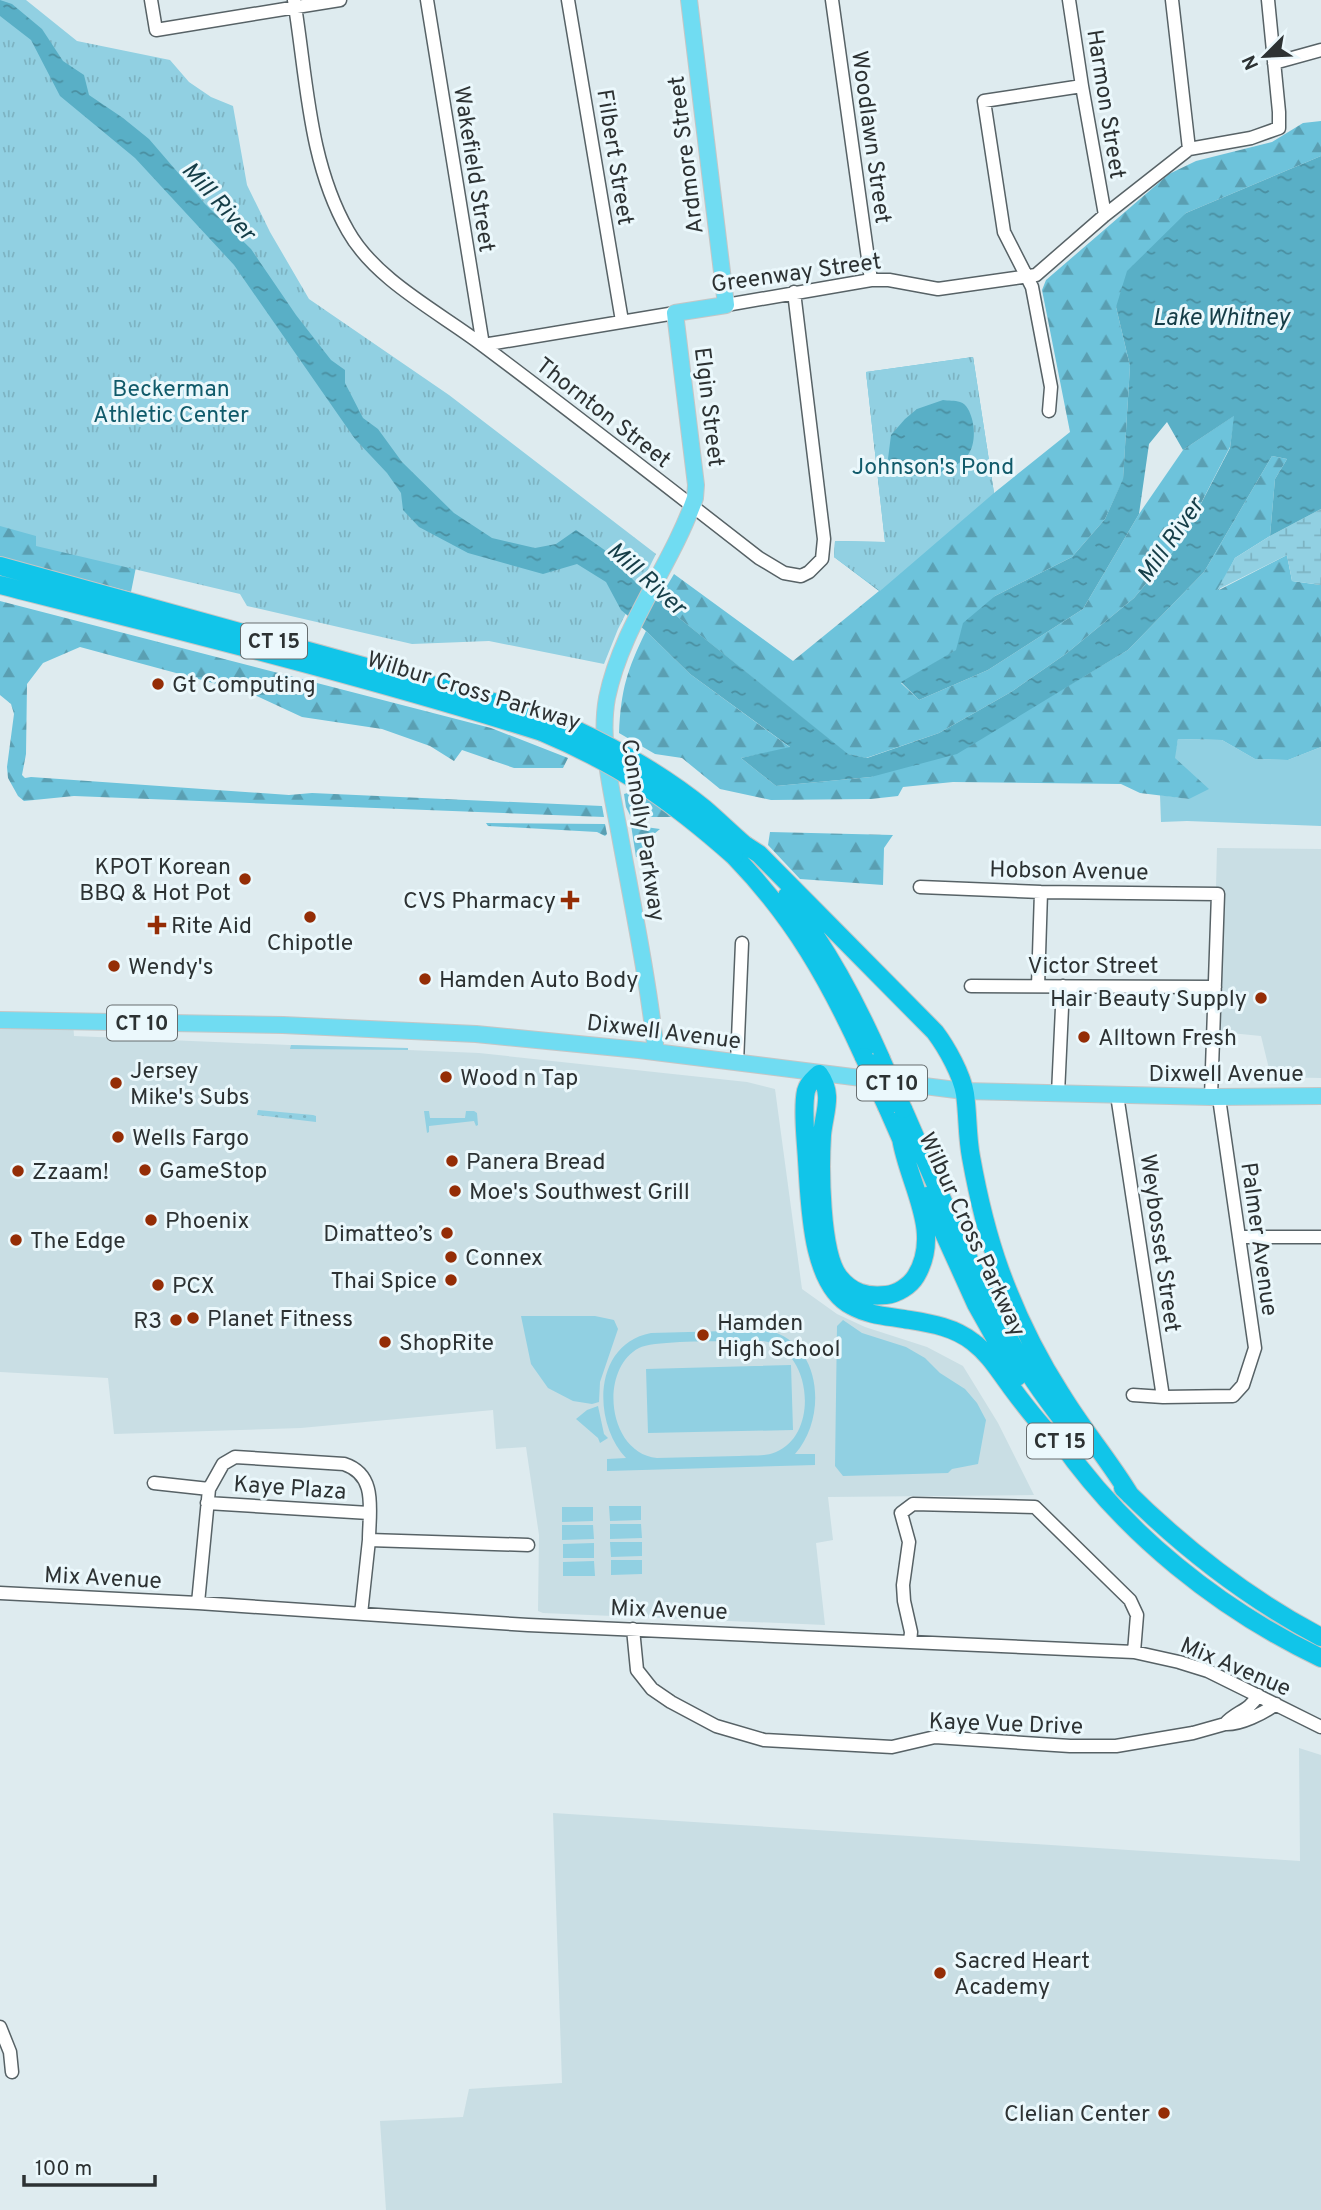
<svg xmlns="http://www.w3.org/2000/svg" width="1321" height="2210" font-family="Overpass,sans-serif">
<defs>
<pattern id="forest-firs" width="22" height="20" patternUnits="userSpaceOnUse" patternTransform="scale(1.75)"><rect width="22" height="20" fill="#6dc3db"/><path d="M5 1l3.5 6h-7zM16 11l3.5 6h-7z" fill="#5a9fb2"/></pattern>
<pattern id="wetland-marsh" width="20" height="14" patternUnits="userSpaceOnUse" patternTransform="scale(1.75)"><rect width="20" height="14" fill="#91d0e2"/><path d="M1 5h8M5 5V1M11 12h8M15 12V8" fill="none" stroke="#7db3c2"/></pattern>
<pattern id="park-tufts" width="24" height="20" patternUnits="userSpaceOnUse" patternTransform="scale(1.75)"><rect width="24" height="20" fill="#91d0e2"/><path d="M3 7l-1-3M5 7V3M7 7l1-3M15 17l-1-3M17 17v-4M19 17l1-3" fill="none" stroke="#7db3c2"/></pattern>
<pattern id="garden-dots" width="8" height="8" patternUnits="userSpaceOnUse" patternTransform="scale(1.75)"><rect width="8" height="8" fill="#91d0e2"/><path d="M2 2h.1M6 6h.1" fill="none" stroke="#7db3c2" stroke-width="1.8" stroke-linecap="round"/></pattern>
<pattern id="water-ripples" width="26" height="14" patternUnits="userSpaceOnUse" patternTransform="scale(1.75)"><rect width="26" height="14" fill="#59afc6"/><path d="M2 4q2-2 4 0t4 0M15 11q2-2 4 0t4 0" fill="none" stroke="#4a8fa1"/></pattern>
</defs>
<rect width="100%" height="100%" fill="#deebef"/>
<path fill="#c9dee4" d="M1217,848L1321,849V1078L1271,1077L1261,1036L1220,1032L1224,889L1216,888Z
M73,1022L74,1036L479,1053L747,1082L775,1089L802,1289L837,1314L865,1327L927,1347L963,1366L998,1423L1034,1495L828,1497L833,1540L816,1543L825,1625L543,1613L538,1611L539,1535L526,1447L496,1449L493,1410L301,1428L114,1434L108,1378L0,1372V1028Z
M1299,1748L1321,1755V2210H386L380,2121L463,2117L469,2089L562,2083L553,1813L1300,1861Z"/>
<path fill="#91d0e2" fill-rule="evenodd" d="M1178,739L1222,740L1255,759L1288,760L1321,747V826L1187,821L1161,822L1160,795L1189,799L1174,758Z
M291,1045L408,1048V1050L290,1049Z
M424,1111H429L430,1118H465L466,1111H474L477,1113L478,1125L476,1126L474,1121L429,1126V1132L427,1133Z
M521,1316H595L614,1320L618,1329L600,1382L599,1402L592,1404L573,1401L548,1388L531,1364Z
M843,1320L862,1333L906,1347L925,1358L940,1373L965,1389L977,1403L986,1420L978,1464L952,1469L948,1473L843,1476L835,1466L837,1326Z
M767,1330C822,1342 828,1417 795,1454H815V1465L607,1471V1459L626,1458C592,1422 593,1344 651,1333ZM763,1341C811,1347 821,1433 776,1452C765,1457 751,1455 739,1456C711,1457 684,1457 657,1458C608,1453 598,1370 639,1348C657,1339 739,1342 763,1341Z
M791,1365L793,1430L648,1433L646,1369Z
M598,1406L604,1434L608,1438L600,1443L598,1438L576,1419L587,1410Z
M609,1506H641V1520L610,1521Z
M562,1507H593V1521L562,1522Z
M610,1524H641L642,1538L610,1539Z
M562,1525H593L594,1539L562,1540Z
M610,1542H642V1556L611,1557Z
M594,1543V1558H563V1544Z
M611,1560H642V1574L611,1575Z
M594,1561L595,1576H563V1562Z"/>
<path fill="url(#forest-firs)" d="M1321,121V156L1186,213L1116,307L1130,366L1123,480L1105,519L1072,557L995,596L957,650L901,683L919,700L988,670L1083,609L1139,514L1183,450L1235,415L1230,447L1181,542L1134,598L1067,653L1011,692L939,733L866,758L847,754L658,601L674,574L793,661L879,591L834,557L835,541L885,542L866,372L973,357L994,493L1070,432L1042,290L1046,280L1169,174L1196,161L1272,142L1303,123Z
M1272,456L1287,459L1275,479L1270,536L1235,558L1219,590L1287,555L1292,581L1321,585V747L1288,760L1255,759L1222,740L1178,739L1175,758L1209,789L1189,799L1140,793L1121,784L953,782L903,787L898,796L871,799L771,800L720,789L682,758L655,754L619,733C621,689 627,670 646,631L690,674L791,748L741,758L776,786L871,777L1046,699L1128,650L1204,572Z
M0,489L140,547L131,592L0,557Z
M0,601L491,728L568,758L563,768H514L462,750L454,761L430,746L382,729L302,717L250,693L80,647L43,663L27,684L26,754L22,775L25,778L31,777L289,795L312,793L602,806L604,817L74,796L24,801L18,796L8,778L7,767L14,714L11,704L0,695Z
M631,792L646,796L675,817H631L626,807L624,794Z
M486,823L605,824L607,834L605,836L597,832L488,826Z
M631,825L660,829L654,834V842L648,843L640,856L636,857Z
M770,832L893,835L884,848L883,885L800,879L768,845Z"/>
<path fill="url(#wetland-marsh)" d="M1321,509V585L1292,581L1287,555L1217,590L1235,558L1270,536Z"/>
<path fill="url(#park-tufts)" d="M0,0H26L77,41L170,60L189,82L211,97L233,106L247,185L270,232L309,299L449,395L656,554L618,629L604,664L489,641L412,644L247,606L240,594L36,546V536L0,526Z
M973,357L994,493L880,591L834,557L835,541L885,542L866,372Z"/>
<path fill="url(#garden-dots)" d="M258,1110L313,1115L316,1116V1122L257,1115Z"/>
<path fill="url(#water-ripples)" d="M0,0L12,4L42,29L63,61L84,75L89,95L123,118L149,139L205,204L251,249L296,315L331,360L345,370V383L363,418L378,429L402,462L454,513L492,538L535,548L556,544L576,530L606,551L637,584L658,601L848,754L867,758L939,733L1011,692L1067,653L1134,598L1181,542L1230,448L1234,416L1183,450L1167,422L1149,444L1139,514L1083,609L988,670L919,700L901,682L956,650L963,623L995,596L1072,557L1105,519L1123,479L1130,366L1116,307L1127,271L1186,213L1321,156V509L1270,536L1275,479L1287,459L1272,456L1204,572L1128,650L957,754L871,777L776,786L741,758L790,747L690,674L646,631L621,610L606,582L577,564L543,574L468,553L419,527L403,510L401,493L387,473L355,439L234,265L135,158L60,96L31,40L0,16Z
M943,400C948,401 955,400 960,402C967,404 970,412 972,419C975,430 975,447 967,456C952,473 914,484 895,468C892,466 891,462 888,459L891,435L905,419L917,409Z"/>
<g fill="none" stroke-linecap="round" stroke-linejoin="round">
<g stroke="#576266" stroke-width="15">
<path id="minor" d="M151,0L156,30L340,0
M294,0C307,78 308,161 348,231C376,281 441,313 485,347C577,416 668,487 759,558L784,573L801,576L809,572L822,559L824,539L794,292
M427,0L483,345L675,313
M568,0L622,321
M832,0L871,280
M1069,0L1082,86L1105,215
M1172,0L1189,149
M1274,63L1321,50
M726,305L871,280H889L938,289L1036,275L1105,215L1189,149L1251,138L1279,128V112L1268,0
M1049,411L1051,387L1032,287L1004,232L984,101L1082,86
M920,887L1041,892L1218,894L1211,1097
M971,986L1215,987
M1038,986L1041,892
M737,1063L742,943
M1058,1094L1063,986
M1117,1095L1163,1397
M1239,1237H1321
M1133,1395L1163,1397L1233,1396L1243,1385L1255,1348L1219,1098
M154,1483L209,1489L198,1603
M209,1489L223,1464L235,1457L344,1464C378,1475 369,1511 369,1540
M207,1503L369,1513
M0,1593L198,1603L528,1625L1134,1652L1179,1662L1208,1671L1321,1727
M361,1614L369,1540L528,1545
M633,1629L637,1670L652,1689L671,1702L716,1726L764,1740L892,1747L935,1737L1070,1746H1116L1193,1733L1225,1724
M910,1642L911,1632L904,1601L903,1585L909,1542L901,1513L913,1504L1035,1507L1130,1600L1137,1615L1134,1652
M1258,1695C1249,1712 1236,1711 1225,1724C1240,1725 1264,1713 1276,1704
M0,2027L10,2052L12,2072"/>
</g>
<g stroke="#c4c6c6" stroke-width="18">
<path id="major" d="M0,1020L283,1025L476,1034L639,1050L964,1091L1211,1097L1321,1096
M656,1052C648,979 633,907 620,836C612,792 599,742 607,698C622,625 671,567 695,498L696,485L675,313L726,305L689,0"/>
</g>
<g stroke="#c4c6c6" stroke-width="20">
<path id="highway" d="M0,566L548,717
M0,585C181,631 364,676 542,732
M745,845L759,854L935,1032C947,1048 962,1075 965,1094C968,1115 967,1136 971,1157C978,1196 987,1234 1000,1270C1016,1314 1036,1355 1061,1394C1082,1429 1109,1460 1130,1495
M734,856C794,918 829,980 864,1057
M787,896C827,948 855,1000 881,1059
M887,1107L905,1148
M903,1109C940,1193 974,1280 1021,1360C1038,1389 1059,1416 1080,1442
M901,1138C908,1184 943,1231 916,1276C910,1286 897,1294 886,1295C866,1297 852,1293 839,1277C820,1252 820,1167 822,1135C824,1112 834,1095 819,1074C814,1079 808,1083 806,1091C802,1109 806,1141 807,1160C810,1201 810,1285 852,1306C868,1315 886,1316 904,1319C928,1323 953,1326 973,1342C989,1354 999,1371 1011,1387C1028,1410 1045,1432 1066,1451
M927,1196L976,1304L1017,1377
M1060,1441C1125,1534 1219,1609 1321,1658
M1123,1488C1182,1547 1247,1598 1321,1637"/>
</g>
<use href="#minor" stroke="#fff" stroke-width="12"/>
<use href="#major" stroke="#70dcf2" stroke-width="16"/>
<use href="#highway" stroke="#11c5e9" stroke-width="18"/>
<g stroke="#c4c6c6" stroke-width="20" stroke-linecap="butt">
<path id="highway-bridge" d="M548,717C604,742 657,770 705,809C719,821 731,833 745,845
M542,732C620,765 671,800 734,856
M864,1057L887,1107
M881,1059L903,1109"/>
</g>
<use href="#highway-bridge" stroke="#11c5e9" stroke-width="18"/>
</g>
<g fill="#942d06" stroke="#ebf8fc" stroke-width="2.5">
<circle cx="158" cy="684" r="7"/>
<circle cx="245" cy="879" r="7"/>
<path d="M566.5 889.5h7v7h7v7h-7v7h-7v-7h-7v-7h7z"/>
<circle cx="310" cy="917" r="7"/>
<path d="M153.5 914.5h7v7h7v7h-7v7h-7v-7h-7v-7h7z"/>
<circle cx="114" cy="966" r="7"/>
<circle cx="425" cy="979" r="7"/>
<circle cx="1261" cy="998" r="7"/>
<circle cx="1084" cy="1037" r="7"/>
<circle cx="446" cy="1077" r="7"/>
<circle cx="116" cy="1083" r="7"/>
<circle cx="118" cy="1137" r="7"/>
<circle cx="452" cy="1161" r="7"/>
<circle cx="145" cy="1170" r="7"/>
<circle cx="18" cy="1171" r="7"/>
<circle cx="455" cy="1191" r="7"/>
<circle cx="151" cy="1220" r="7"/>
<circle cx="447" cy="1233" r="7"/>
<circle cx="16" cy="1240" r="7"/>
<circle cx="451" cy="1257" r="7"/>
<circle cx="451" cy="1280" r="7"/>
<circle cx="158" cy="1285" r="7"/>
<circle cx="193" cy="1318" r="7"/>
<circle cx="176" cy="1320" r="7"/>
<circle cx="703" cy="1335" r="7"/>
<circle cx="385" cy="1342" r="7"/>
<circle cx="940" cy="1973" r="7"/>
<circle cx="1164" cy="2113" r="7"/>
</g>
<g text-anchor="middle" stroke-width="6" stroke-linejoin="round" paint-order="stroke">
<g fill="#ebf8fc" stroke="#666d6f" stroke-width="2">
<rect x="241" y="623.5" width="66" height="35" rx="5"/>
<rect x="107" y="1005.5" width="70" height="35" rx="5"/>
<rect x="857" y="1065.5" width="70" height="35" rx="5"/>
<rect x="1027" y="1423.5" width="66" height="35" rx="5"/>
</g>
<g font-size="21" font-weight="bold" fill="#2d3233">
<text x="274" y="648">CT 15</text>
<text x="142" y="1030">CT 10</text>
<text x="892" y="1090">CT 10</text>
<text x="1060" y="1448">CT 15</text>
</g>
<g font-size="23" fill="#2d3233" stroke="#ebf8fc">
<text transform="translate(1107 104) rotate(81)" y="8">Harmon Street</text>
<text transform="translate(872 137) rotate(82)" y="8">Woodlawn Street</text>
<text transform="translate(685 155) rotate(-97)" y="8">Ardmore Street</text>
<text transform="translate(616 157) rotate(81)" y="8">Filbert Street</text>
<text transform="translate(475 169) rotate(81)" y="8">Wakefield Street</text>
<text transform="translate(796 272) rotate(-8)" y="8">Greenway Street</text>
<text transform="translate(710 407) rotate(83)" y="8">Elgin Street</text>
<text transform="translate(604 412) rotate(38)" y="8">Thornton Street</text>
<text transform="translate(474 690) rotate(17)" y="8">Wilbur Cross Parkway</text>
<text transform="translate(644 830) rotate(81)" y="8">Connolly Parkway</text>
<text transform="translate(1069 870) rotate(1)" y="8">Hobson Avenue</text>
<text x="1093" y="973">Victor Street</text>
<text transform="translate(664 1031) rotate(7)" y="8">Dixwell Avenue</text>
<text x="1226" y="1081">Dixwell Avenue</text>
<text transform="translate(973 1234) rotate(65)" y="8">Wilbur Cross Parkway</text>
<text transform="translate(1260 1239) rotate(82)" y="8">Palmer Avenue</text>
<text transform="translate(1161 1243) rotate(82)" y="8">Weybosset Street</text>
<text transform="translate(290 1487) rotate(4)" y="8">Kaye Plaza</text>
<text transform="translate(103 1577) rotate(3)" y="8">Mix Avenue</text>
<text transform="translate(669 1609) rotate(2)" y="8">Mix Avenue</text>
<text transform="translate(1236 1666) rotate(23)" y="8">Mix Avenue</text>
<text transform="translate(1006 1723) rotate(2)" y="8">Kaye Vue Drive</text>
</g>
<g font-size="23" fill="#105a6a" stroke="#ebf8fc">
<text x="171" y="396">Beckerman<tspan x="171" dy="26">Athletic Center</tspan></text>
<text x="933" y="474">Johnson's Pond</text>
</g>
<g font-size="23" fill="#2d3233" stroke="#ebf8fc" text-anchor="start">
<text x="172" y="692">Gt Computing</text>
<text x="231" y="874" text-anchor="end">KPOT Korean<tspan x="231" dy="26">BBQ &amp; Hot Pot</tspan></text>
<text x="556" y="908" text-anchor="end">CVS Pharmacy</text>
<text x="171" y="933">Rite Aid</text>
<text x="310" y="950" text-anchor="middle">Chipotle</text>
<text x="128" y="974">Wendy's</text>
<text x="439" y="987">Hamden Auto Body</text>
<text x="1247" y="1006" text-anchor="end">Hair Beauty Supply</text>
<text x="1098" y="1045">Alltown Fresh</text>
<text x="130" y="1078">Jersey<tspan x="130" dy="26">Mike's Subs</tspan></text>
<text x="460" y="1085">Wood n Tap</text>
<text x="132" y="1145">Wells Fargo</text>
<text x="466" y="1169">Panera Bread</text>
<text x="159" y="1178">GameStop</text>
<text x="32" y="1179">Zzaam!</text>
<text x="469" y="1199">Moe's Southwest Grill</text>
<text x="165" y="1228">Phoenix</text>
<text x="433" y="1241" text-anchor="end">Dimatteo’s</text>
<text x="30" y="1248">The Edge</text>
<text x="465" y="1265">Connex</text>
<text x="437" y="1288" text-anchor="end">Thai Spice</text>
<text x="172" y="1293">PCX</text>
<text x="207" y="1326">Planet Fitness</text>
<text x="162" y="1328" text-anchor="end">R3</text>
<text x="717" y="1330">Hamden<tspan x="717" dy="26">High School</tspan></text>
<text x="399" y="1350">ShopRite</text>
<text x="954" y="1968">Sacred Heart<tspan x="954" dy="26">Academy</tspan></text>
<text x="1150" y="2121" text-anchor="end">Clelian Center</text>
</g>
<g font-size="24" font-style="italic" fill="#153d47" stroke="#ebf8fc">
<text transform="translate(219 201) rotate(48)" y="8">Mill River</text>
<text x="1221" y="325">Lake Whitney</text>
<text transform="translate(1170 540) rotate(-55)" y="8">Mill River</text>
<text transform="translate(647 578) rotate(42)" y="8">Mill River</text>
</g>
</g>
<g transform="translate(1265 56) rotate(246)" stroke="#ebf8fc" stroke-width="5" paint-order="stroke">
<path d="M0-5L12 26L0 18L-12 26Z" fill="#2d3233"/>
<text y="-10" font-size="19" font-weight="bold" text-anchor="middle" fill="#2d3233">N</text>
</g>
<path d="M24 2175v10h131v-10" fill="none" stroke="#2d3233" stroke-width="3.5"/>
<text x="35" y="2175" font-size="21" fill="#2d3233" stroke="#ebf8fc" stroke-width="5" paint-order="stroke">100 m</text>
</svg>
